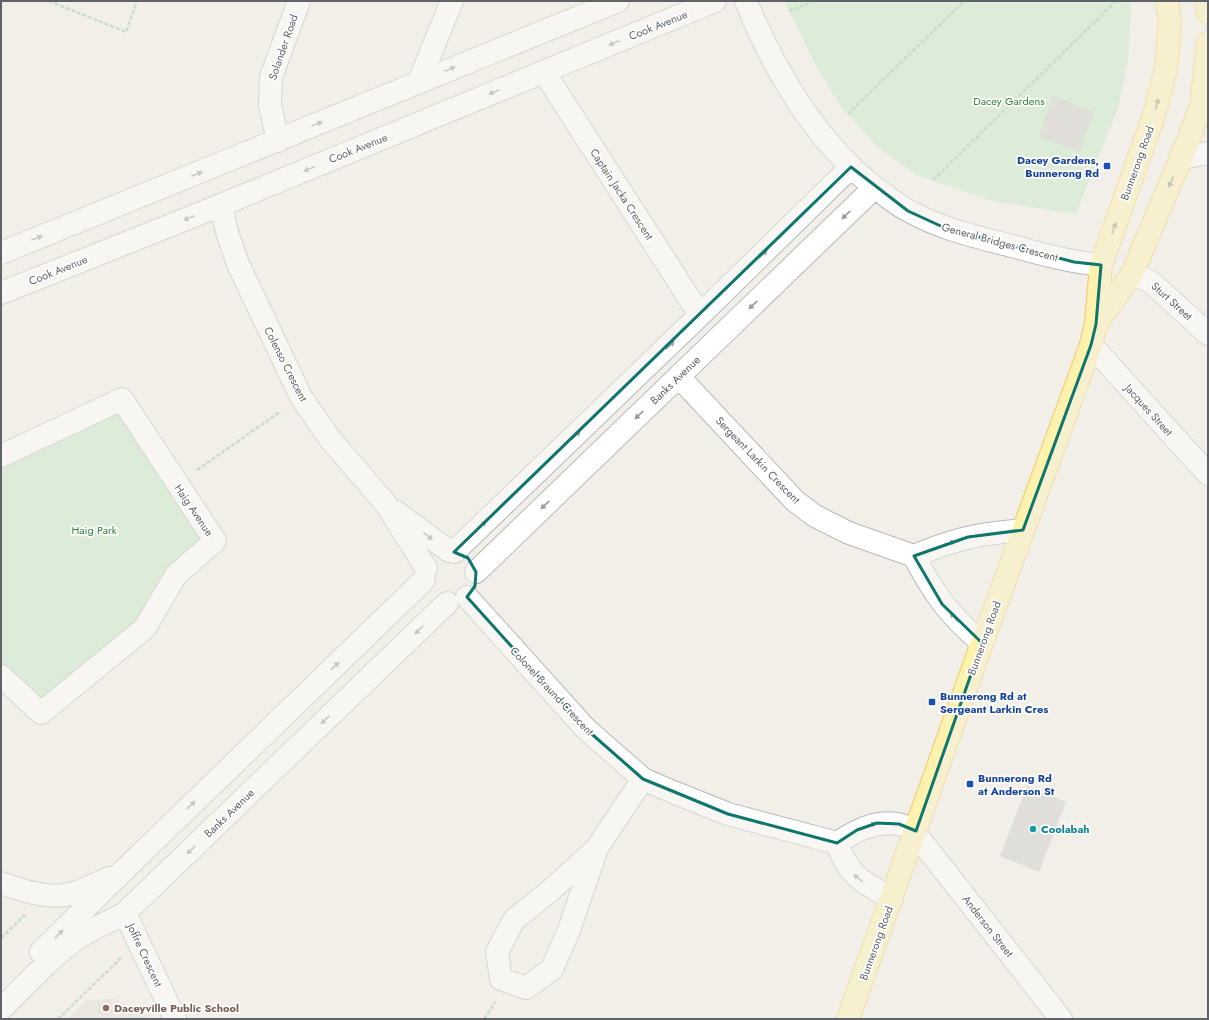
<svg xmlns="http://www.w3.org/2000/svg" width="1209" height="1020" font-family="Jost,sans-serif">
<rect width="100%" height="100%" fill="#f1efe8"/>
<path fill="#e1ded6" d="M114,998L146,1015L148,1019H68L86,1001Z"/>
<path fill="#c5e8c5" d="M784,1H1129L1131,8L1128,62L1118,108L1076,214L992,201L916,175L878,147L842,108L817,68Z
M122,399L215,541L145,628L41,713L1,676V456Z"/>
<path fill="#cccac5" d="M1053,96L1094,111L1080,152L1039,137Z
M1027,786L1066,802L1039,872L1000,856Z"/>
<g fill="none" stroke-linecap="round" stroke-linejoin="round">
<g stroke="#b5b8bc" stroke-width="24">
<path id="minor" d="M746,1C776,75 822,152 889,198C895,202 902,208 909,211C941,229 977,237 1012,246C1041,254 1070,262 1101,265
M544,72L700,315
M419,81L452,1
M278,141L270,105L271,77L299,1
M1181,158L1208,153
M221,205L227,232L238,264L301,397L330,439L386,504L426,568
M1,253L618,1
M1132,274L1151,282L1208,334
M1,293L221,205L715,1
M1091,345L1208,474
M679,377L795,501L815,516L849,533L914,556C931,549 949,542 967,538C985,533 1004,532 1023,530
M1,456L122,399L215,541L176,575L145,628L41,713L1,676
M396,512L449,551
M454,552L700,315L851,167
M914,556C933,593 950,616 982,643
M476,572L874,188
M467,597L586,729L643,779L673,792L728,814L837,843C856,831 874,820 898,824C904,825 911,829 916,831
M915,833L1061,1019
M837,843C849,877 862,882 892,898
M597,848L551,890L514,920L497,952L501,979L526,988L552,969L569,930L597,848L643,779
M1,883C21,890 43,898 65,895C80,893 95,884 109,878
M125,913L175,1019
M41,952L123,871L424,580
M1,1009C27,984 51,956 81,936C95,927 111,921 125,913L447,603"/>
</g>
<g stroke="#f2c960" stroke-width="24">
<path id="major" d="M1207,1L1208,13
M1097,323L1132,274L1181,158L1201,107L1208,43
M848,1019L982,643L1091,345L1096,324L1101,265L1154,115L1166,69L1170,22L1167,1"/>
</g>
<path stroke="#9cc7a9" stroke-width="2.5" stroke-dasharray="4 2" stroke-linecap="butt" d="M49,1L126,32L137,1
M789,11L814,1
M848,114L964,1
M933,180L1116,1
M197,470L281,411
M1,938L25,915
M58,1019L121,958
M484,1019L495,1002"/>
<use href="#minor" stroke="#fff" stroke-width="22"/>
<use href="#major" stroke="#fff2af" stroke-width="22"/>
</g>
<defs><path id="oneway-solid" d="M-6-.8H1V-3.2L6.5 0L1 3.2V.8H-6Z"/></defs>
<g fill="#979a9d">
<use href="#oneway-solid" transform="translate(614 43) rotate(158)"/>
<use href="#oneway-solid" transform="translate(450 69) rotate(-22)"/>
<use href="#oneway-solid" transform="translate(494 92) rotate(158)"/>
<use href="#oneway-solid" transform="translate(317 124) rotate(-23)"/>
<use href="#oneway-solid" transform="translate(309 169) rotate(158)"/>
<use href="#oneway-solid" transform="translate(197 174) rotate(-22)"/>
<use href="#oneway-solid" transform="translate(846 215) rotate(136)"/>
<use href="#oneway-solid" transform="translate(189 218) rotate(158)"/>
<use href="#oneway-solid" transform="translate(37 238) rotate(-22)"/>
<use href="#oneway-solid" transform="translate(763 254) rotate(-44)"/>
<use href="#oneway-solid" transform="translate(753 305) rotate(136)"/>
<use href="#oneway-solid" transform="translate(670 345) rotate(-44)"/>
<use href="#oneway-solid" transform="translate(639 415) rotate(136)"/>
<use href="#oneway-solid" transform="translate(576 435) rotate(-44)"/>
<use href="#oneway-solid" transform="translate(545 505) rotate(136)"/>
<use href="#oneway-solid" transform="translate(482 525) rotate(-44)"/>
<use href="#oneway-solid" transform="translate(428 536) rotate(37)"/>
<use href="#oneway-solid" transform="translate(950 543) rotate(-17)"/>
<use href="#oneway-solid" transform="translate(954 617) rotate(-131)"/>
<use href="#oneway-solid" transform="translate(419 630) rotate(136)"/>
<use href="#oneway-solid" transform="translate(335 666) rotate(-44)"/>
<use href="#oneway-solid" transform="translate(325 720) rotate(136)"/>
<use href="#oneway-solid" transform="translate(191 805) rotate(-44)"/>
<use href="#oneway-solid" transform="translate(871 825) rotate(-18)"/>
<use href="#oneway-solid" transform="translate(191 850) rotate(136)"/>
<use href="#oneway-solid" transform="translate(858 878) rotate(-141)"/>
<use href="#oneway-solid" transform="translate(59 934) rotate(-45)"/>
</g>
<g fill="#979581">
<use href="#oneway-solid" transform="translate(1157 104) rotate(-75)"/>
<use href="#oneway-solid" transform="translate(1171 182) rotate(113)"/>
<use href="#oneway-solid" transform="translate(1114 228) rotate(-71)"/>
</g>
<path d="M0 0H1209V1020H0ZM851,167L908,211L945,228L1074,262L1101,265L1096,324L1091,345L1023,530L968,537L914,556L942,604L982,643L916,831L899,824L877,823L857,830L837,843L728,814L643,779L586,729L467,597L475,586L476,572L468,558L454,552Z" fill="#f1efe8" fill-opacity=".55" fill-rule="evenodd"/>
<path fill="none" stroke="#0f766e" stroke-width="3" stroke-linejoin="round" d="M851,167L908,211L945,228L1074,262L1101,265L1096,324L1091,345L1023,530L968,537L914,556L942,604L982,643L916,831L899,824L877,823L857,830L837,843L728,814L643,779L586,729L467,597L475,586L476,572L468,558L454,552Z"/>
<g fill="#1a4fb4" stroke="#fff" stroke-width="1.5">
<rect x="1103" y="162" width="8" height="8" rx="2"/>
<rect x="928" y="698" width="8" height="8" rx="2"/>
<rect x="966" y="780" width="8" height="8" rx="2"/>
</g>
<circle fill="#0f9aa8" stroke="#fff" stroke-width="1.5" cx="1033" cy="829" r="4"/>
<circle fill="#8d6e63" stroke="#fff" stroke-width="1.5" cx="106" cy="1008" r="4"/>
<g text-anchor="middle" stroke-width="3.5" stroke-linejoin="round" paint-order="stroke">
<g font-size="11" fill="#5f6368" stroke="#fff">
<text transform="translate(658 25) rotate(-22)" y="4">Cook Avenue</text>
<text transform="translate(283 47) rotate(-71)" y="4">Solander Road</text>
<text transform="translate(358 148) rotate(-22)" y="4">Cook Avenue</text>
<text transform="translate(1137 163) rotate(-70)" y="4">Bunnerong Road</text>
<text transform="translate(622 194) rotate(57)" y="4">Captain Jacka Crescent</text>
<text transform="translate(1000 242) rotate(15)" y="4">General Bridges Crescent</text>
<text transform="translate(58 270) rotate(-22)" y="4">Cook Avenue</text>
<text transform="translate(1172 301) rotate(42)" y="4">Sturt Street</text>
<text transform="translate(286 364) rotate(63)" y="4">Colenso Crescent</text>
<text transform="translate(675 380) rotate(-44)" y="4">Banks Avenue</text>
<text transform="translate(1149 410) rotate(48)" y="4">Jacques Street</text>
<text transform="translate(758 460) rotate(46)" y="4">Sergeant Larkin Crescent</text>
<text transform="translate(194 510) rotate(56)" y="4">Haig Avenue</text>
<text transform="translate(984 638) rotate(-70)" y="4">Bunnerong Road</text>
<text transform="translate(552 691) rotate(47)" y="4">Colonel Braund Crescent</text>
<text transform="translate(229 813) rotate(-44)" y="4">Banks Avenue</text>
<text transform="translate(988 926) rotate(52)" y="4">Anderson Street</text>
<text transform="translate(876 943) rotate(-70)" y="4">Bunnerong Road</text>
<text transform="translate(145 955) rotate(65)" y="4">Joffre Crescent</text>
</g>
<g font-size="11" fill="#348238" stroke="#fff">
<text x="1009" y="105">Dacey Gardens</text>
<text x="94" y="534">Haig Park</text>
</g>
<g font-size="11" font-weight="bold" fill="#164399" stroke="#fff" text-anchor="start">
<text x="1099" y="164" text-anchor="end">Dacey Gardens,<tspan x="1099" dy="13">Bunnerong Rd</tspan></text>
<text x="940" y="700">Bunnerong Rd at<tspan x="940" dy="13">Sergeant Larkin Cres</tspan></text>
<text x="978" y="782">Bunnerong Rd<tspan x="978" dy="13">at Anderson St</tspan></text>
</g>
<g font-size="11" font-weight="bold" fill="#0d838f" stroke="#fff" text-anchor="start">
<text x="1041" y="833">Coolabah</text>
</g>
<g font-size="11" font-weight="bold" fill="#785e54" stroke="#fff" text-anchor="start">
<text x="114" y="1012">Daceyville Public School</text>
</g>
</g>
<rect width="1209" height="1020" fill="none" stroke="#5f6368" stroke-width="4"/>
</svg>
